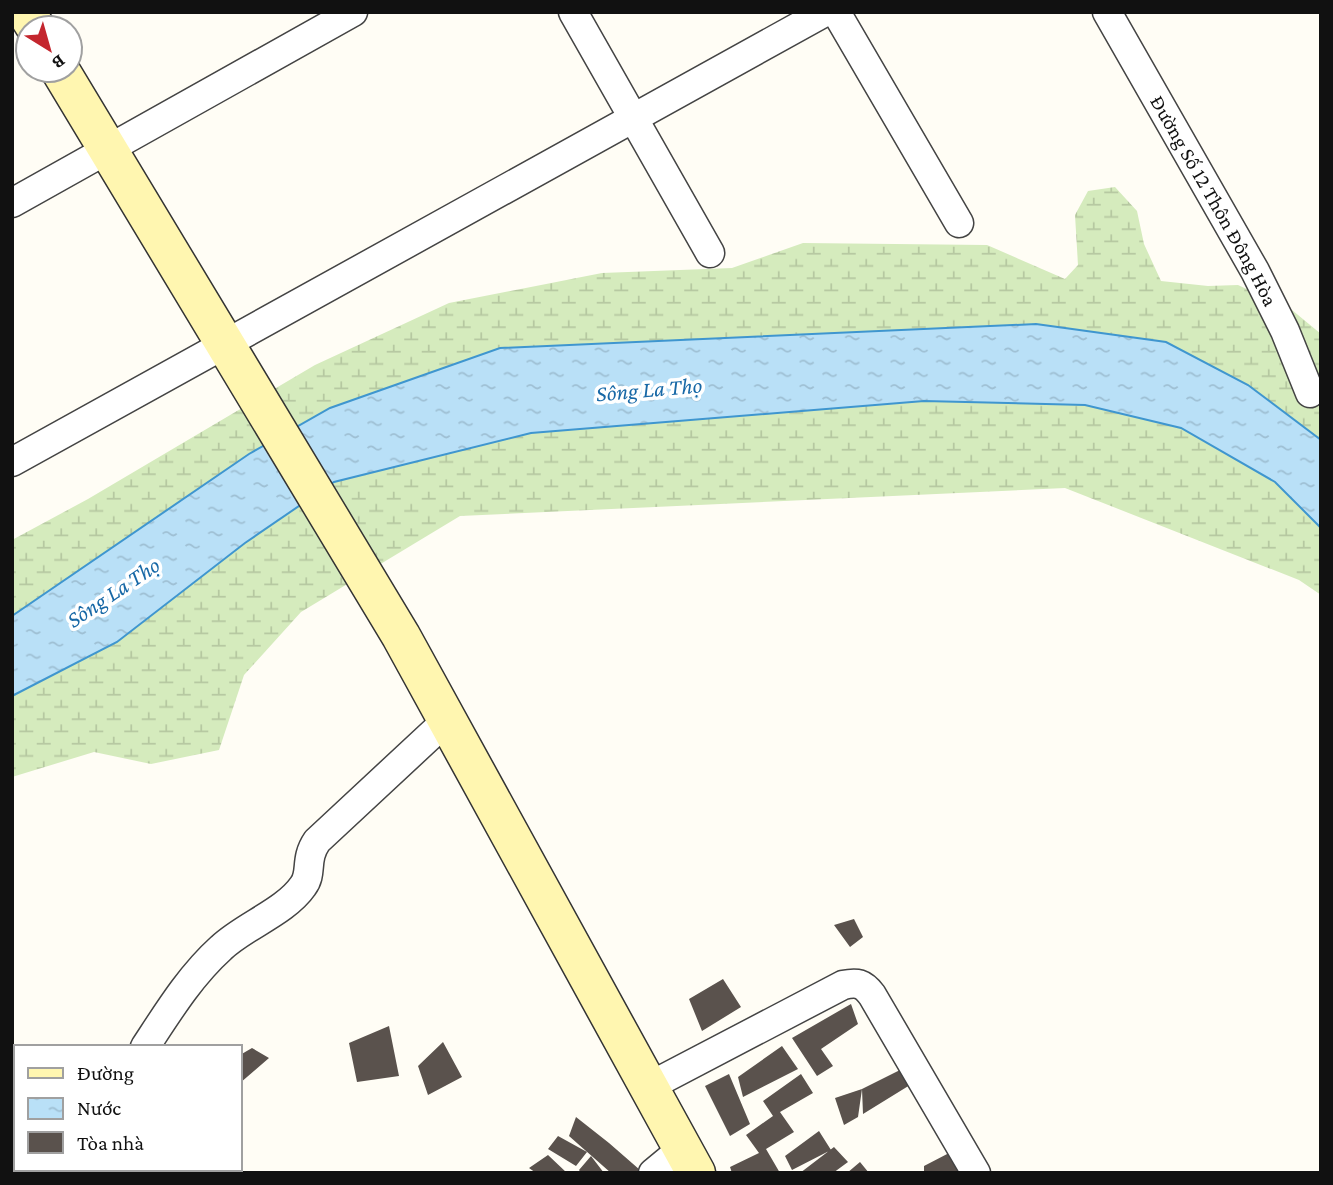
<svg xmlns="http://www.w3.org/2000/svg" width="1333" height="1185" font-family="'Crimson Pro',serif">
<defs>
<pattern id="wetland-marsh" width="20" height="14" patternUnits="userSpaceOnUse" patternTransform="scale(1.75)"><rect width="20" height="14" fill="#d5ebbd"/><path d="M1 5h8M5 5V1M11 12h8M15 12V8" fill="none" stroke="#b6c8a1"/></pattern>
<pattern id="water-ripples" width="26" height="14" patternUnits="userSpaceOnUse" patternTransform="scale(1.75)"><rect width="26" height="14" fill="#b9e0f7"/><path d="M2 4q2-2 4 0t4 0M15 11q2-2 4 0t4 0" fill="none" stroke="#9ebfd3"/></pattern>
</defs>
<rect width="100%" height="100%" fill="#fffdf5"/>
<path fill="url(#wetland-marsh)" d="M1115,187L1137,211L1144,244L1161,281L1208,286L1238,285L1292,310L1321,334V440L1248,385L1036,324L500,348L12,616V540L88,499L315,365L449,303L602,273L732,268L803,243L987,245L1065,279L1078,265L1075,215L1088,191Z
M924,401L1085,405L1181,428L1275,482L1321,528V595L1299,580L1065,488L460,516L301,612L244,675L219,750L151,764L94,752L12,777V696L117,642L245,543L335,482L531,433Z"/>
<path fill="url(#water-ripples)" stroke="#3f96cf" stroke-width="2" d="M1036,324L1166,342L1248,385L1321,440V528L1275,482L1181,428L1085,405L924,401L531,433L334,482L245,543L117,642L12,696V616L249,454L330,408L500,348Z"/>
<path fill="#5a524d" d="M854,919L863,937L850,947L834,925Z
M723,979L741,1007L702,1031L689,999Z
M851,1004L858,1024L821,1049L833,1066L817,1076L792,1038Z
M389,1026L399,1076L357,1082L349,1043Z
M443,1042L462,1077L428,1095L418,1066Z
M782,1046L798,1069L743,1097L738,1077Z
M252,1048L269,1058L240,1083V1055Z
M904,1068L910,1085L863,1114L862,1089L858,1117L844,1125L835,1098L862,1089Z
M729,1074L750,1124L730,1136L705,1086Z
M801,1074L813,1093L780,1112L794,1132L766,1149L780,1173H732L730,1167L759,1153L746,1135L773,1116L763,1101Z
M576,1117L609,1143L640,1170L636,1173H611L569,1136Z
M819,1131L831,1150L792,1170L785,1156Z
M558,1136L587,1152L576,1166L548,1149Z
M834,1147L848,1162L833,1173H800Z
M951,1152L967,1173H924V1166Z
M548,1155L567,1173H536L529,1168Z
M591,1156L604,1173H581L579,1170Z
M860,1162L869,1173H847Z
M86,1169H122L119,1173H86Z"/>
<g fill="none" stroke-linecap="round" stroke-linejoin="round">
<g stroke="#444" stroke-width="31">
<g id="street">
<path d="M573,12L710,253"/>
<path d="M836,12L959,223"/>
<path id="s1" d="M1107,12L1255,271L1285,331L1310,393"/>
<path d="M12,203L353,12"/>
<path d="M12,462L825,12"/>
<path d="M145,1047C168,1012 190,976 221,948C244,926 285,912 303,886C313,873 304,860 317,841L447,720"/>
<path d="M648,1087L843,985C857,982 863,983 872,995L976,1173"/>
<path d="M59,1173L62,1169"/>
<path d="M653,1173L682,1149"/>
</g>
</g>
<g stroke="#333" stroke-width="41">
<path id="secondary" d="M26,12L36,28
M60,70L401,636L696,1173"/>
</g>
<use href="#street" stroke="#fff" stroke-width="28"/>
<use href="#secondary" stroke="#fff6b0" stroke-width="38"/>
</g>
<g text-anchor="middle" stroke-width="7" stroke-linejoin="round" paint-order="stroke">
<g font-size="21" fill="#111" stroke="#fff">
<text dy="7" stroke="none"><textPath href="#s1" startOffset="217">Đường Số 12 Thôn Đông Hòa</textPath></text>
</g>
<g font-size="23" font-style="italic" fill="#1768a6" stroke="#fff">
<text transform="translate(649 389) rotate(-5)" y="8">Sông La Thọ</text>
<text transform="translate(113 592) rotate(-34)" y="8">Sông La Thọ</text>
</g>
</g>
<rect width="1333" height="1185" fill="none" stroke="#111111" stroke-width="28"/>
<rect x="14" y="1045" width="228" height="126" fill="#ffffff" stroke="#a0a0a0" stroke-width="2"/>
<rect x="28" y="1068" width="35" height="10" fill="#fff6b0" stroke="#a0a0a0" stroke-width="2"/>
<text x="77" y="1080" font-size="21" fill="#111111">Đường</text>
<rect x="28" y="1098" width="35" height="21" fill="url(#water-ripples)" stroke="#a0a0a0" stroke-width="2"/>
<text x="77" y="1115" font-size="21" fill="#111111">Nước</text>
<rect x="28" y="1132" width="35" height="21" fill="#5a524d" stroke="#a0a0a0" stroke-width="2"/>
<text x="77" y="1150" font-size="21" fill="#111111">Tòa nhà</text>
<g transform="translate(49 49) rotate(143)"><circle r="33" fill="#ffffff" stroke="#a0a0a0" stroke-width="2"/>
<path d="M0-5L12 26L0 18L-12 26Z" fill="#c4262e"/>
<text y="-10" font-size="19" font-weight="bold" text-anchor="middle" fill="#111111">B</text>
</g>
</svg>
